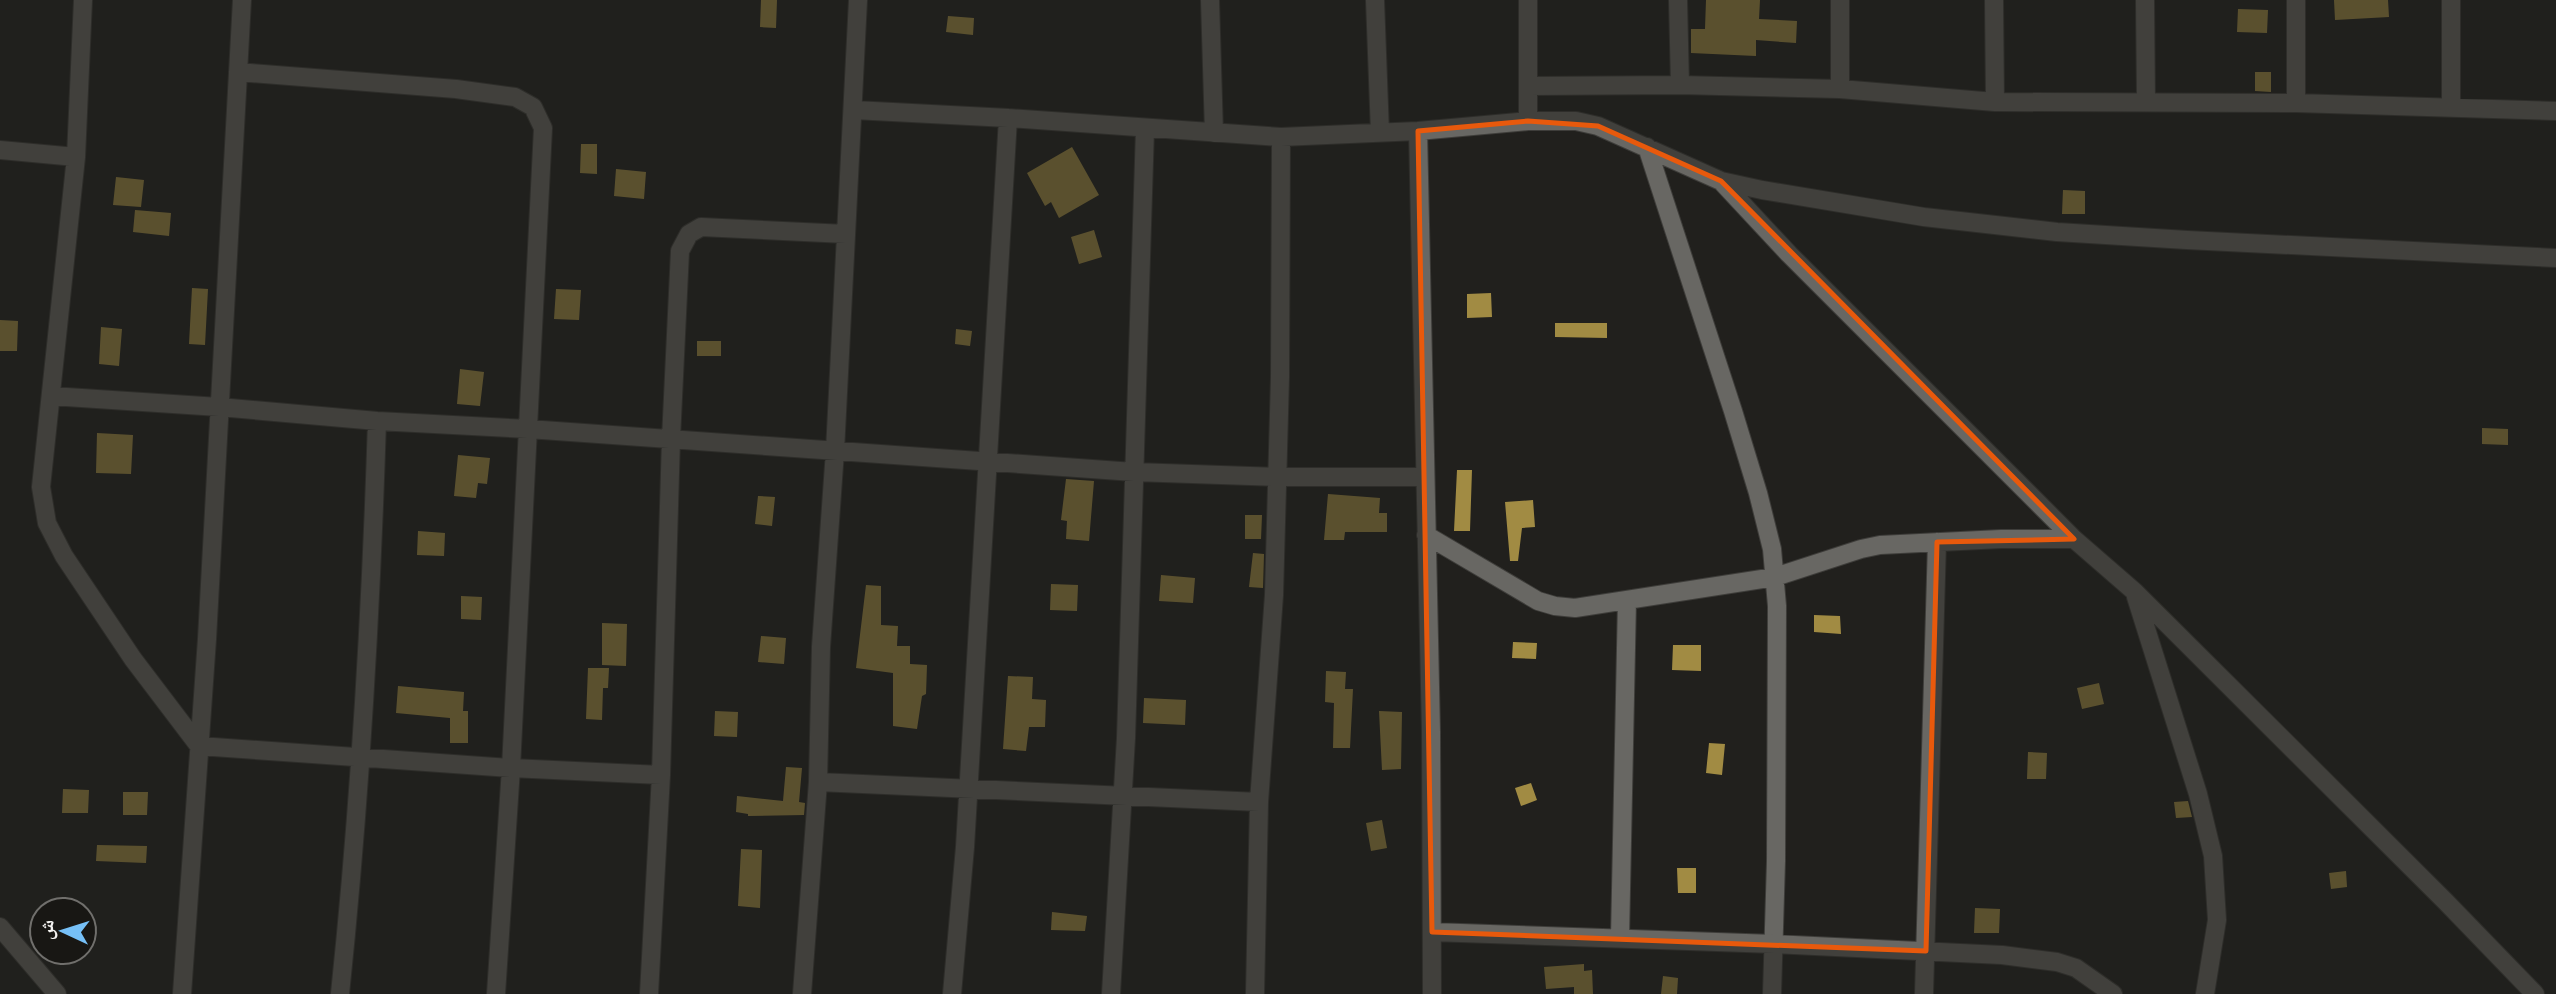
<svg xmlns="http://www.w3.org/2000/svg" width="2556" height="994" font-family="Mulish,'Noto Naskh Arabic',sans-serif">
<rect width="100%" height="100%" fill="#21201d"/>
<path fill="#a18b43" d="M761,0H777L776,28L760,27Z
M1706,0H1760L1759,19L1797,21L1796,43L1756,40V56L1691,53V29H1705Z
M2334,0H2388L2389,17L2335,20Z
M2238,9L2268,10L2267,33L2237,32Z
M948,16L974,18L973,35L946,32Z
M2255,72H2271V92L2255,91Z
M581,144H597V174L580,173Z
M1072,147L1099,195L1059,218L1051,202L1045,206L1027,173Z
M616,169L646,172L644,199L614,196Z
M116,177L144,180L141,207L113,205Z
M2063,190L2085,191V214H2062Z
M135,210L171,213L169,236L133,232Z
M1094,230L1102,257L1079,264L1071,237Z
M192,288L208,289L205,345L189,344Z
M556,289L581,290L579,320L554,319Z
M1491,293L1492,317L1467,318V294Z
M0,320L18,321L17,351H0Z
M1555,323H1607V338L1555,337Z
M101,327L122,329L119,366L99,364Z
M956,329L972,331L970,346L955,344Z
M697,341H721V356H697Z
M460,369L484,372L480,406L457,404Z
M2482,428L2508,429V445L2482,444Z
M97,433L133,435L131,474L96,473Z
M458,455L490,458L487,484L478,483L476,498L454,496Z
M1457,470H1472L1470,531H1454Z
M1066,479L1094,481L1089,541L1066,539L1067,521L1061,520Z
M1328,494L1380,498L1379,513H1387V532H1345L1344,540H1324Z
M758,496L775,497L772,526L755,524Z
M1533,500L1535,527L1522,528L1518,561H1510L1505,502Z
M1245,515H1262L1261,539H1245Z
M418,531L445,533L444,556L417,555Z
M1253,553L1264,554L1263,588L1249,587Z
M1161,575L1195,578L1193,603L1159,601Z
M1051,584L1078,585L1077,611L1050,610Z
M866,585L881,586V625L898,626L897,646H910V664L927,665L926,694L922,696L917,729L893,726V673L856,668Z
M461,596L482,597L481,620L461,619Z
M1814,615L1840,616L1841,634L1814,632Z
M602,623L627,624L626,666L602,665Z
M761,636L786,638L784,664L758,662Z
M1513,642L1537,643L1536,659L1512,658Z
M1673,645H1701V671L1672,670Z
M588,668H609L608,688H603L602,720L586,719Z
M1326,671L1346,672L1345,689H1353L1350,748H1333L1334,703L1325,702Z
M1008,676L1033,677L1032,699L1046,700L1045,727H1029L1026,751L1003,749Z
M2099,683L2104,704L2082,709L2077,688Z
M398,686L464,692L463,711H468V743H450V718L396,713Z
M1144,698L1186,700L1185,725L1143,723Z
M715,711L738,712L737,737L714,736Z
M1379,711L1402,712L1401,769L1382,770Z
M1709,743L1725,744L1722,775L1706,773Z
M2028,752L2047,753L2046,779H2027Z
M786,767L802,768L799,802L805,803L804,815L748,816V814L736,812L737,796L783,801Z
M1531,783L1537,800L1521,806L1515,788Z
M63,789L89,790L88,813H62Z
M123,792H148L147,815H123Z
M2188,801L2192,817L2176,818L2174,802Z
M1382,820L1387,848L1371,851L1366,823Z
M97,845L147,846L146,863L96,861Z
M741,849L762,850L760,908L738,906Z
M1677,868H1696V893H1678Z
M2346,871L2347,887L2331,889L2329,873Z
M1975,908L2000,909L1999,933H1974Z
M1052,912L1087,916L1085,931L1051,930Z
M1584,964V971L1592,970L1593,994H1574V987L1546,989L1544,967Z
M1663,976L1678,978L1677,994H1661Z"/>
<g fill="none" stroke-linecap="round" stroke-linejoin="round">
<g stroke="#3e3d3a" stroke-width="20">
<path id="minor" d="M83,0L76,157L41,487L47,523L64,556L133,659L199,746L511,768L661,775
M1210,0L1214,133
M1375,0L1380,133
M1678,0L1680,85
M1840,0V89
M1994,0L1995,102
M2145,0L2146,101
M2296,0V103
M238,72L456,89L515,97L533,107L543,128L511,768L496,994
M1528,86L1680,85L1840,89L1995,102L2296,103L2556,111
M2451,107V0
M854,110L1008,118L1281,137L1418,131L1528,121H1576L1598,126L1721,181L1762,190L1924,217L2057,232L2187,240L2556,258
M1528,121V0
M1418,131L1431,732L1432,994
M1647,147L1733,411L1758,493L1772,549L1777,606L1776,861L1772,994
M0,150L76,157
M1721,181L1789,254L2074,539L2135,592L2446,902L2535,994
M51,396L219,407L377,421L528,429L1134,472L1276,477H1425
M1426,535L1538,601L1555,606L1575,608L1775,577L1861,549L1880,545L2001,539H2074
M2136,597L2198,794L2213,856L2217,920L2205,994
M818,782L1259,802
M0,927L57,994
M1432,932L1774,944L2002,955L2057,962L2076,968L2113,994
M1620,938L1627,600
M182,994L207,639L242,0
M340,994C360,803 371,613 377,421
M649,994L661,775L671,439L680,251L689,234L701,227L846,234
M802,994L818,782L821,647L835,451L858,0
M952,994L965,847L1008,118
M1111,994L1126,738L1145,129
M1255,994L1259,802L1274,595L1280,377L1281,137
M1924,994L1937,542"/>
</g>
<use href="#minor" stroke="#686763" stroke-width="18"/>
</g>
<path d="M0 0H2556V994H0ZM1528,121L1598,126L1721,181L2074,539L1937,542L1926,951L1432,932L1418,131Z" fill="#21201d" fill-opacity=".55" fill-rule="evenodd"/>
<path fill="none" stroke="#e8590c" stroke-width="5" stroke-linejoin="round" d="M1528,121L1598,126L1721,181L2074,539L1937,542L1926,951L1432,932L1418,131Z"/>
<g transform="translate(63 931) rotate(274)"><circle r="33" fill="#181714" stroke="#706f6c" stroke-width="2"/>
<path d="M0-5L12 26L0 18L-12 26Z" fill="#76c0f7"/>
<text y="-10" font-size="19" font-weight="bold" text-anchor="middle" fill="#f3f2f0">ش</text>
</g>
</svg>
